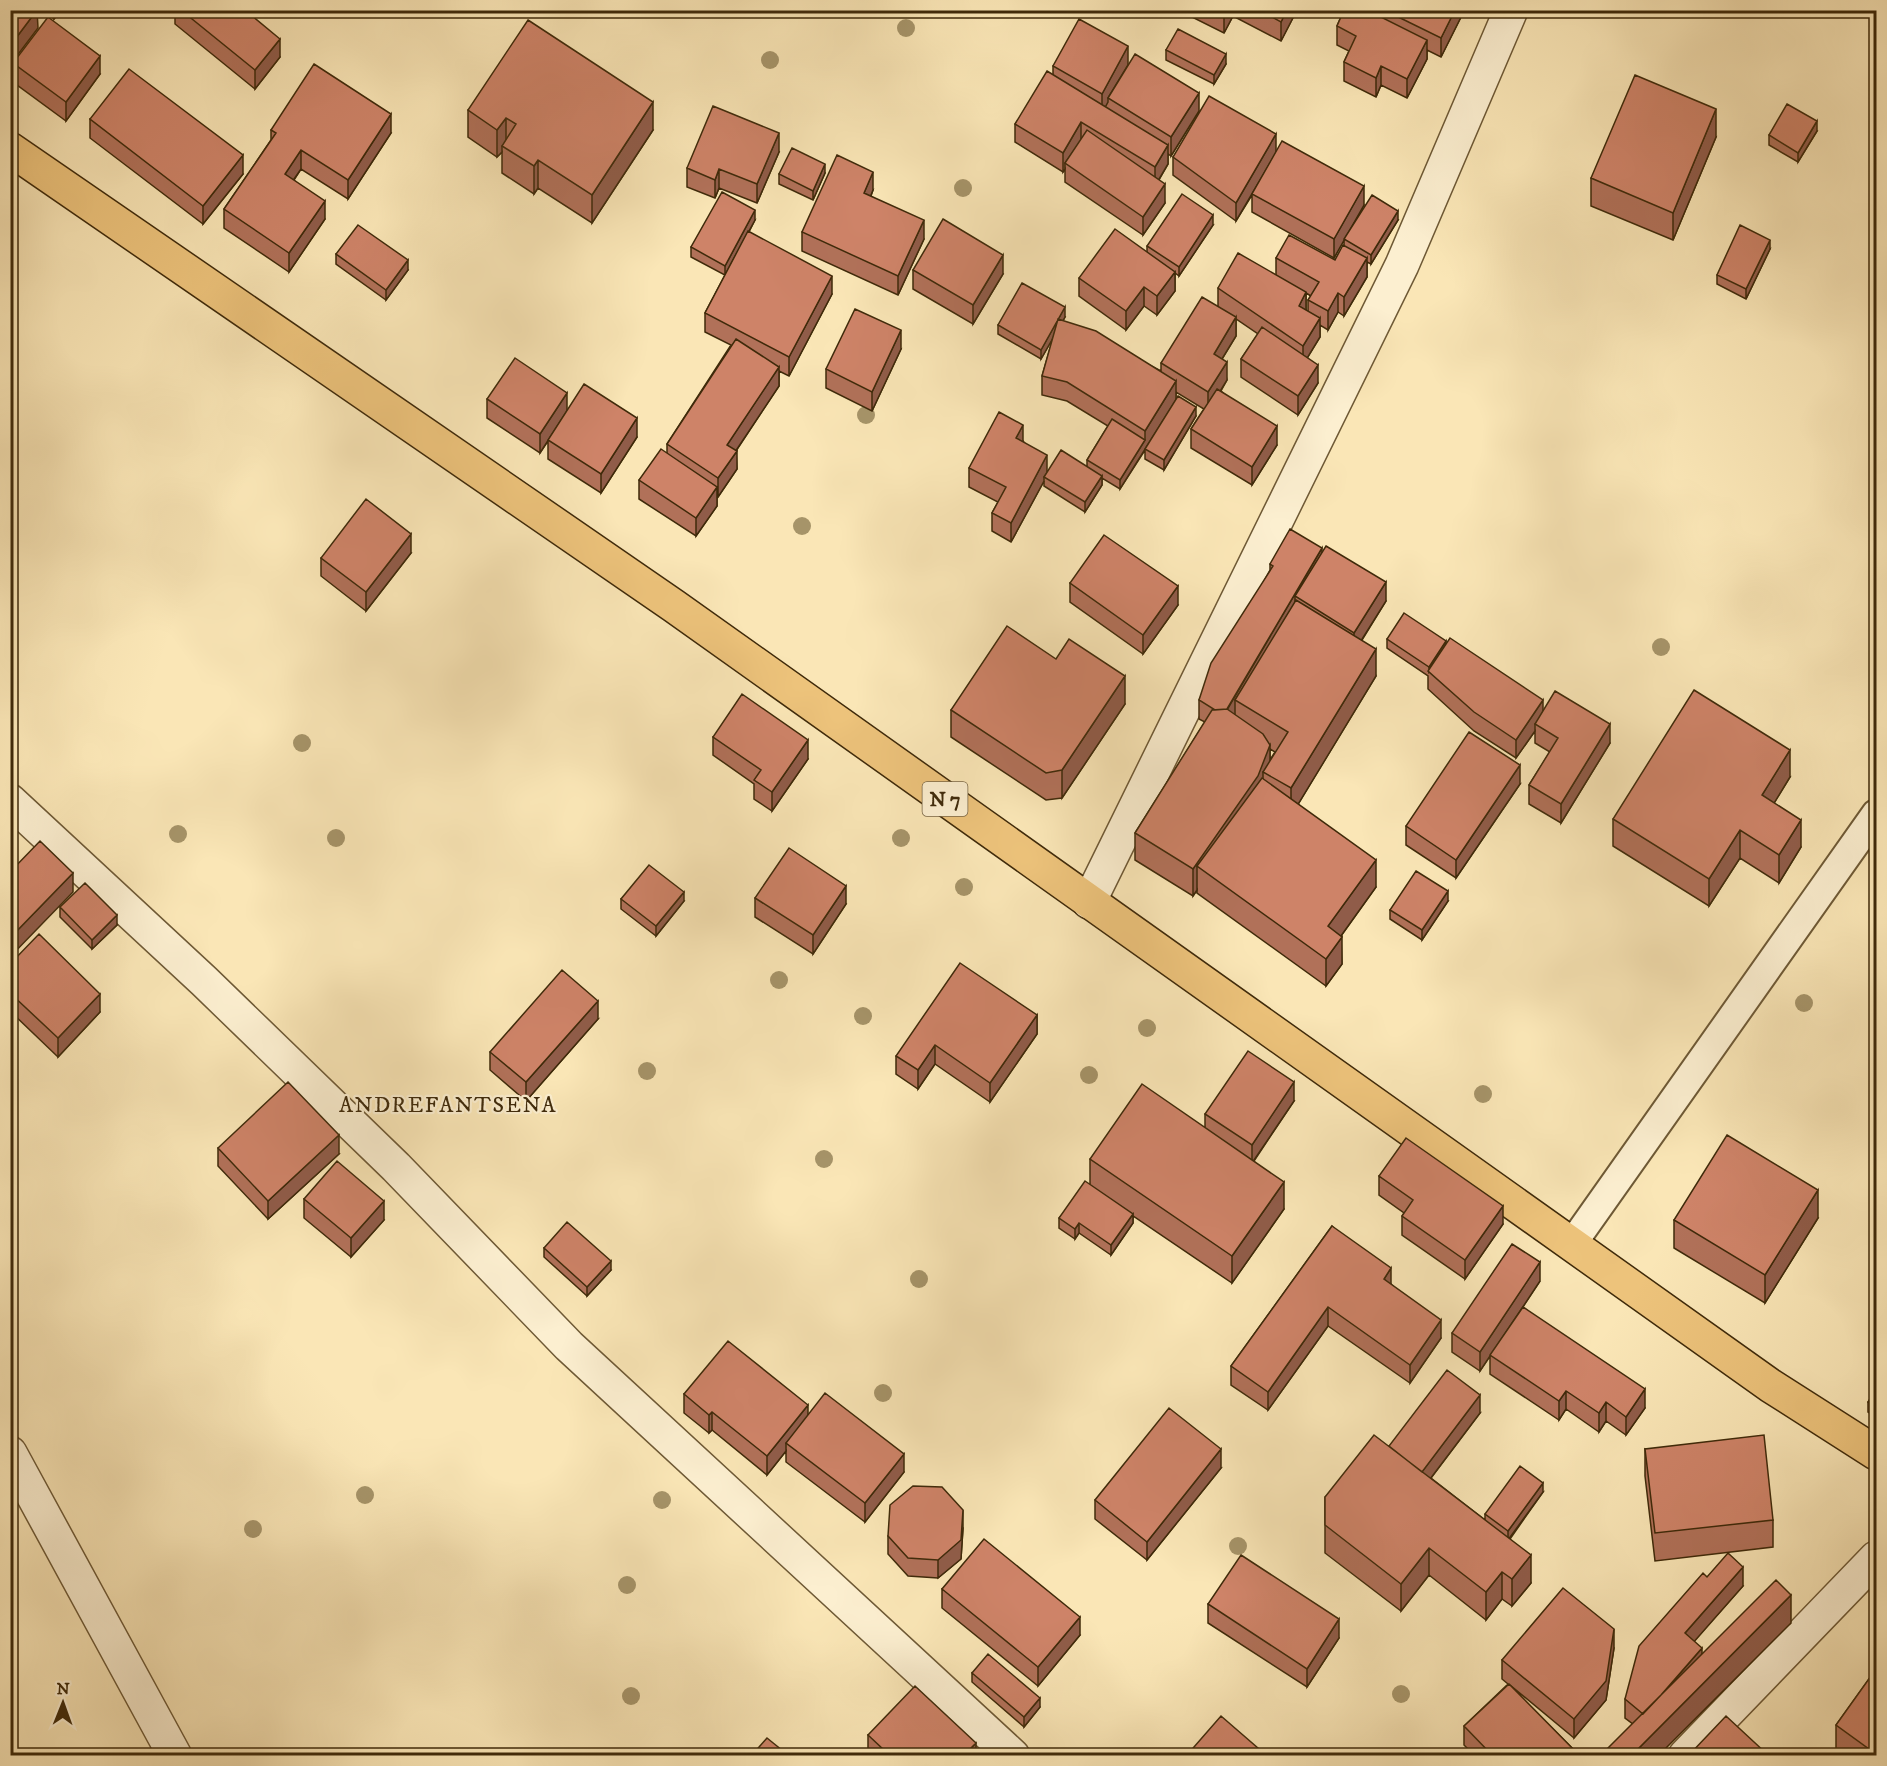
<svg xmlns="http://www.w3.org/2000/svg" width="1887" height="1766" font-family="'IM FELL DW Pica',serif">
<rect width="100%" height="100%" fill="#fae6b6"/>
<filter id="stains"><feTurbulence type="fractalNoise" baseFrequency=".00333" numOctaves="4"/><feColorMatrix values="0 0 0 0 .2 0 0 0 0 .09 0 0 0 0 .02 0 0 0 .5 -.17"/></filter>
<radialGradient id="worn" r=".72"><stop offset=".6" stop-color="#630" stop-opacity="0"/><stop offset="1" stop-color="#630" stop-opacity=".3"/></radialGradient>
<g fill="none" stroke-linecap="round" stroke-linejoin="round">
<g stroke="#6e5935" stroke-width="32">
<path id="service" d="M1572,1244L1876,814"/>
</g>
<g stroke="#6e5935" stroke-width="36">
<path id="minor" d="M10,801L204,981L396,1167L569,1346L1013,1756
M1089,902L1402,265L1511,10
M10,1453L175,1756
M1685,1756L1876,1558"/>
</g>
<g stroke="#3f2a0a" stroke-width="36">
<path id="primary" d="M10,149L674,606L1771,1386L1876,1453"/>
</g>
<use href="#service" stroke="#fcefd0" stroke-width="28"/>
<use href="#minor" stroke="#fcefd0" stroke-width="33"/>
<use href="#primary" stroke="#edc37b" stroke-width="33"/>
</g>
<g fill="#a69469">
<circle cx="906" cy="28" r="9"/>
<circle cx="770" cy="60" r="9"/>
<circle cx="963" cy="188" r="9"/>
<circle cx="866" cy="415" r="9"/>
<circle cx="802" cy="526" r="9"/>
<circle cx="1661" cy="647" r="9"/>
<circle cx="302" cy="743" r="9"/>
<circle cx="178" cy="834" r="9"/>
<circle cx="336" cy="838" r="9"/>
<circle cx="901" cy="838" r="9"/>
<circle cx="964" cy="887" r="9"/>
<circle cx="779" cy="980" r="9"/>
<circle cx="1804" cy="1003" r="9"/>
<circle cx="863" cy="1016" r="9"/>
<circle cx="1147" cy="1028" r="9"/>
<circle cx="647" cy="1071" r="9"/>
<circle cx="1089" cy="1075" r="9"/>
<circle cx="1483" cy="1094" r="9"/>
<circle cx="824" cy="1159" r="9"/>
<circle cx="919" cy="1279" r="9"/>
<circle cx="883" cy="1393" r="9"/>
<circle cx="365" cy="1495" r="9"/>
<circle cx="662" cy="1500" r="9"/>
<circle cx="253" cy="1529" r="9"/>
<circle cx="1238" cy="1546" r="9"/>
<circle cx="627" cy="1585" r="9"/>
<circle cx="1401" cy="1694" r="9"/>
<circle cx="631" cy="1696" r="9"/>
</g>
<path fill="#b17159" stroke="#3f2a0a" stroke-width="1.5" fill-rule="evenodd" d="M43,10H61L54,19Z
M175,10H245L280,57L255,89L175,24Z
M1192,10H1297L1281,41L1233,16L1224,33L1192,17Z
M1344,10H1463V13L1441,57L1427,50V59L1407,98L1381,85L1376,97L1344,81V62L1349,51L1337,45V26Z
M1166,50L1226,64L1214,84L1166,60Z
M13,63L100,74L66,121L13,82Z
M1128,65L1199,111L1171,156L1168,154V164L1159,180L1165,203L1143,235L1065,182V169L1063,172L1015,142V124L1053,75V66Z
M468,110L653,130L592,223L538,188L534,194L502,173V152L497,157L468,137Z
M90,119L243,174L203,224L90,138Z
M271,130L391,133L348,199L301,169L294,180L325,219L289,272L224,228V209L271,140Z
M1817,131L1798,162L1769,145V135Z
M1716,137L1673,240L1591,206V178Z
M1276,151L1364,205L1350,229L1398,220L1371,264L1367,262V277L1344,316L1338,312L1328,330L1320,325V337L1307,358L1318,383L1298,415L1241,377V359L1258,334L1236,319V336L1222,359L1227,380L1221,391L1277,445L1252,485L1191,448V429L1204,409L1176,392V398L1196,416L1164,470L1145,459V450L1120,489L1102,478V485L1085,512L1044,486V481L1011,542L992,531V513L998,502L969,487V468L1023,441L1047,471L1087,466V460L1108,426L1067,401L1042,395V376L1053,338L1041,359L998,334V325L1065,317L1063,321L1161,371V363L1218,306V288L1276,275V258L1335,260L1344,245V240L1334,258L1252,212V195L1236,221L1173,175V157ZM1306,293L1311,296L1308,300V312L1306,310Z
M779,152L757,203L719,188L715,198L687,187V168Z
M825,173L813,200L779,184V174Z
M873,190L871,196L924,239L898,295L802,251V232Z
M755,220L749,232L832,294L789,376L779,371V386L736,451L737,469L718,497H717V506L696,536L639,499V480L667,453V444L731,345L705,332V313L725,275L691,257V247Z
M1213,225L1179,276L1175,273V291L1157,315L1144,306L1126,330L1079,296V278L1147,252V246Z
M1770,249L1746,299L1717,284V275Z
M336,254L408,270L386,300L336,264Z
M913,270L1003,274L973,324L913,289Z
M901,349L872,411L826,388V369Z
M487,399L567,410L637,437L601,493L548,459V441L540,453L487,418Z
M1322,552L1386,601L1362,640L1376,676L1298,804L1376,887L1341,936L1342,964L1326,986L1197,893V890L1193,896L1135,860V833L1205,722L1199,719V700L1270,570V564ZM1270,749L1275,752L1270,760Z
M411,553L366,611L321,576V558Z
M1070,583L1178,605L1143,654L1070,602Z
M1387,639L1446,644L1543,711L1610,743L1561,823L1529,804V785L1550,752L1535,743V731L1516,758L1474,731L1428,689V676L1387,648Z
M1056,659L1125,704L1062,798L1046,800L951,737V710Z
M713,737L808,759L772,811L754,799V784L713,755Z
M1790,777L1774,803L1801,847L1779,883L1740,858L1709,906L1613,846V819Z
M1520,784L1456,878L1406,845V826Z
M755,898L846,904L813,954L755,917Z
M621,899L684,901L656,936L621,909Z
M1448,901L1422,940L1390,919V910Z
M60,907L117,925L92,949L60,917Z
M10,964L100,1012L58,1057L10,1011Z
M1037,1015V1034L990,1102L935,1064L918,1089L896,1074V1056Z
M598,1019L526,1101L490,1070V1052Z
M1294,1101L1254,1161L1284,1209L1232,1283L1133,1216V1223L1111,1255L1079,1233L1075,1239L1059,1228V1218L1090,1184V1159L1205,1127V1114Z
M218,1148L339,1154L268,1219L218,1166Z
M1379,1176L1503,1224L1465,1279L1402,1235V1216L1404,1213L1379,1195Z
M304,1199L384,1220L351,1257L304,1218Z
M1818,1218L1765,1303L1674,1248V1220Z
M1332,1226L1391,1284L1441,1338L1410,1383L1328,1326L1268,1410L1231,1385V1366Z
M544,1248L611,1270L587,1296L544,1257Z
M1540,1281L1523,1307L1645,1408L1626,1435L1606,1421L1599,1432L1566,1409L1559,1420L1490,1374V1356L1480,1371L1452,1352V1333Z
M1876,1390V1417L1868,1412V1402Z
M684,1394L808,1415L904,1472L865,1522L786,1462V1451L767,1475L712,1430L709,1433L684,1413Z
M1480,1413L1431,1478L1485,1520V1514L1543,1492L1510,1539L1531,1583L1512,1606L1502,1599L1486,1620L1429,1575L1401,1611L1325,1553V1497L1389,1446Z
M1645,1449L1773,1520V1547L1655,1561L1645,1476Z
M1221,1468L1147,1560L1095,1519V1500Z
M963,1528L961,1559L938,1578L908,1576L888,1554V1536Z
M1707,1577L1743,1586L1694,1641L1702,1655L1791,1623L1633,1724L1625,1718V1699Z
M942,1589L1080,1635L1038,1686L942,1608Z
M1208,1604L1339,1638L1307,1687L1208,1623Z
M1614,1648L1606,1700L1574,1738L1510,1685L1579,1755H1474L1464,1745V1726L1508,1684L1502,1679V1660Z
M1876,1669V1755H1840L1836,1752V1725Z
M972,1673L1040,1707L1024,1727L972,1682Z
M868,1735L976,1755H870L868,1753Z"/>
<path fill="#905c49" stroke="#3f2a0a" stroke-width="1.5" d="M37,10L38,28L10,65V46Z
M54,10H61L54,19Z
M1226,10H1233V16L1224,33V14Z
M1287,10H1297L1281,41V22Z
M1455,10H1463V13L1441,57V38Z
M280,39V57L255,89V70Z
M1427,40V59L1407,98V79Z
M1128,46V65L1108,98V102L1102,113V94Z
M1226,54V64L1214,84V75Z
M100,56V74L66,121V102Z
M1381,66V85L1376,97V78Z
M1199,93V111L1171,156V137Z
M653,102V130L592,223V195Z
M1716,109V137L1673,240V213Z
M391,114V133L348,199V180Z
M506,118V145L502,146V152L497,157V130Z
M1817,121V131L1798,162V153Z
M1081,122V141L1065,163V169L1063,172V153Z
M779,133V152L757,203V184Z
M1276,134V153L1236,221V203Z
M1168,145V164L1155,186V167Z
M301,150V169L285,192V174Z
M243,155V174L203,224V206Z
M538,160V188L534,194V166Z
M825,164V173L813,200V191Z
M719,169V188L715,198V180Z
M873,172V190L864,212V193Z
M1165,184V203L1143,235V217Z
M1364,186V205L1334,258V239Z
M325,201V219L289,272V253Z
M755,210V220L725,275V266Z
M1398,211V220L1371,264V255Z
M1213,215V225L1179,276V267Z
M924,220V239L898,295V276Z
M1770,240V249L1746,299V289Z
M1003,255V274L973,324V305Z
M1367,258V277L1344,316V297Z
M408,260V270L386,300V290Z
M1175,272V291L1157,315V296Z
M832,276V294L789,376V357Z
M1144,287V306L1126,330V311Z
M1306,292V311L1299,306Z
M1338,293V312L1328,330V311Z
M1065,307V317L1041,359V350Z
M1236,317V336L1214,372V354Z
M1320,318V337L1303,365V346Z
M901,330V349L872,411V392Z
M1227,362V380L1208,411V392Z
M1318,365V383L1298,415V396Z
M779,367V386L727,464V445Z
M1176,381V400L1120,489V480L1145,440V431Z
M567,393V411L540,453V434Z
M1196,407V416L1164,470V460Z
M637,418V437L601,493V474Z
M1023,425V443L1016,438Z
M1277,426V445L1252,485V467Z
M737,451V469L718,497V478Z
M1047,455V473L1044,477V481L1011,542V523Z
M1102,476V485L1085,512V502Z
M717,487V506L696,536V518Z
M411,534V553L366,611V592Z
M1322,548V567L1295,596V612L1235,700V715H1224Z
M1386,582V601L1354,652V633Z
M1178,586V605L1143,654V635Z
M1446,641V650L1429,672V667Z
M1376,649V676L1291,816V788Z
M1125,676V704L1062,798V770Z
M1543,700V719L1535,724V731L1516,758V740Z
M1610,724V743L1561,823V804Z
M808,740V759L772,811V792Z
M1270,745V773L1263,772V791L1197,866V890L1193,896V869Z
M1790,750V777L1762,823V795Z
M1520,765V784L1456,878V860Z
M1801,820V847L1779,883V855Z
M1740,830V858L1709,906V879Z
M1376,860V887L1328,954V926Z
M73,873V892L10,957V938Z
M846,886V904L813,954V935Z
M1448,891V901L1422,940V930Z
M684,892V901L656,936V926Z
M117,915V925L92,949V940Z
M1342,937V964L1326,986V959Z
M100,994V1012L58,1057V1038Z
M598,1001V1019L526,1101V1082Z
M1037,1015V1034L990,1102V1083Z
M935,1045V1064L918,1089V1070Z
M1294,1082V1101L1252,1163V1145Z
M339,1135V1154L268,1219V1201Z
M1284,1182V1209L1232,1283V1256Z
M1818,1190V1218L1765,1303V1275Z
M384,1201V1220L351,1257V1238Z
M1503,1206V1224L1465,1279V1260Z
M1133,1214V1223L1111,1255V1245Z
M1079,1223V1233L1075,1239V1229Z
M611,1261V1270L587,1296V1287Z
M1540,1262V1281L1480,1371V1352Z
M1391,1268V1287L1384,1279Z
M1328,1307V1326L1268,1410V1392Z
M1441,1320V1338L1410,1383V1365Z
M1645,1389V1408L1626,1435V1417Z
M1566,1391V1409L1559,1420V1401Z
M1480,1395V1413L1421,1491V1473Z
M1606,1402V1421L1599,1432V1413Z
M808,1405V1424L786,1443V1451L767,1475V1456Z
M712,1412V1430L709,1433V1415Z
M1221,1449V1468L1147,1560V1542Z
M904,1454V1472L865,1522V1503Z
M1543,1483V1492L1508,1540V1531Z
M963,1510V1528L961,1559L938,1578V1560Z
M1429,1548V1575L1401,1611V1584Z
M1531,1555V1583L1512,1606V1579Z
M1743,1567V1586L1685,1652V1633Z
M1502,1572V1599L1486,1620V1592Z
M1791,1595V1623L1659,1755H1632Z
M1080,1617V1635L1038,1686V1667Z
M1339,1619V1638L1307,1687V1669Z
M1614,1629V1648L1606,1700L1574,1738V1719Z
M1702,1648V1667L1644,1715Z
M1040,1698V1707L1024,1727V1717Z
M976,1743V1755H964Z"/>
<path fill="#ce8368" stroke="#3f2a0a" stroke-width="1.5" d="M10,10H37L10,46Z
M181,10H245L280,39L255,70Z
M1217,10H1226L1224,14Z
M1259,10H1287L1281,22Z
M1344,10H1367L1427,40L1407,79L1381,66L1376,78L1344,62L1356,36L1337,26Z
M1384,10H1455L1441,38Z
M48,17L100,56L66,102L13,63Z
M1079,19L1128,46L1102,94L1053,66Z
M528,20L653,102L592,195L538,160L534,166L502,146L516,124L506,118L497,130L468,110Z
M1178,29L1226,54L1214,75L1166,50Z
M1135,54L1199,93L1171,137L1108,98Z
M314,64L391,114L348,180L301,150L285,174L325,201L289,253L224,209L276,133L271,130Z
M129,69L243,155L203,206L90,119Z
M1047,71L1168,145L1155,167L1081,122L1063,153L1015,124Z
M1635,75L1716,109L1673,213L1591,178Z
M1209,96L1276,134L1236,203L1173,157Z
M1787,104L1817,121L1798,153L1769,135Z
M713,106L779,133L757,184L719,169L715,180L687,168Z
M1087,130L1165,184L1143,217L1065,163Z
M1282,141L1364,186L1334,239L1252,194Z
M792,148L825,164L813,191L779,174Z
M837,155L873,172L864,193L924,220L898,276L802,232Z
M722,192L755,210L725,266L691,247Z
M1182,194L1213,215L1179,267L1147,246Z
M1372,195L1398,211L1371,255L1344,239Z
M943,219L1003,255L973,305L913,270Z
M358,225L408,260L386,290L336,254Z
M1740,225L1770,240L1746,289L1717,275Z
M1115,229L1175,272L1157,296L1144,287L1126,311L1079,278Z
M748,231L832,276L789,357L705,313Z
M1289,235L1335,260L1343,245L1367,258L1344,297L1338,293L1328,311L1308,300L1319,282L1276,258Z
M1238,253L1306,292L1299,306L1320,318L1303,346L1218,288Z
M1022,283L1065,307L1041,350L998,325Z
M1202,297L1236,317L1214,354L1227,362L1208,392L1161,363Z
M855,309L901,330L872,392L826,369Z
M1058,319L1096,331L1176,381L1145,431L1067,382L1042,376Z
M1262,327L1318,365L1298,396L1241,359Z
M736,339L779,367L727,445L737,451L718,478L667,444Z
M515,358L567,393L540,434L487,399Z
M584,384L637,418L601,474L548,440Z
M1217,389L1277,426L1252,467L1191,429Z
M1178,396L1196,407L1164,460L1145,449Z
M999,412L1023,425L1016,438L1047,455L1011,523L992,513L1006,487L969,468Z
M1112,419L1145,440L1120,480L1087,460Z
M661,449L717,487L696,518L639,480Z
M1061,450L1102,476L1085,502L1044,477Z
M366,499L411,534L366,592L321,558Z
M1290,529L1322,548L1227,709L1215,710L1199,700L1211,663L1273,566L1270,564Z
M1104,535L1178,586L1143,635L1070,583Z
M1326,546L1386,582L1354,633L1295,596Z
M1296,600L1376,649L1291,788L1263,772L1288,732L1235,700Z
M1404,613L1446,641L1429,667L1387,639Z
M1007,626L1056,659L1069,639L1125,676L1062,770L1046,773L951,710Z
M1450,638L1543,700L1516,740L1474,712L1428,671Z
M1694,690L1790,750L1762,795L1801,820L1779,855L1740,830L1709,879L1613,819Z
M1555,691L1610,724L1561,804L1529,785L1558,738L1535,724Z
M742,694L808,740L772,792L754,780L761,770L713,737Z
M1227,709L1263,734L1270,745L1258,776L1193,869L1135,833L1212,710Z
M1469,732L1520,765L1456,860L1406,826Z
M1262,778L1376,860L1328,926L1342,937L1326,959L1197,866Z
M40,841L73,873L10,938V872Z
M789,848L846,886L813,935L755,898Z
M649,865L684,892L656,926L621,899Z
M1416,871L1448,891L1422,930L1390,910Z
M85,883L117,915L92,940L60,907Z
M39,934L100,994L58,1038L10,993V964Z
M960,963L1037,1015L990,1083L935,1045L918,1070L896,1056Z
M562,970L598,1001L526,1082L490,1052Z
M1248,1051L1294,1082L1252,1145L1205,1114Z
M288,1082L339,1135L268,1201L218,1148Z
M1142,1084L1284,1182L1232,1256L1090,1159Z
M1727,1135L1818,1190L1765,1275L1674,1220Z
M1406,1138L1503,1206L1465,1260L1402,1216L1413,1200L1379,1176Z
M337,1161L384,1201L351,1238L304,1199Z
M1085,1181L1133,1214L1111,1245L1079,1223L1075,1229L1059,1218Z
M567,1222L611,1261L587,1287L544,1248Z
M1332,1226L1391,1268L1384,1279L1441,1320L1410,1365L1328,1307L1268,1392L1231,1366Z
M1512,1244L1540,1262L1480,1352L1452,1333Z
M1523,1307L1645,1389L1626,1417L1606,1402L1599,1413L1566,1391L1559,1401L1490,1355Z
M728,1341L808,1405L767,1456L712,1412L709,1415L684,1394Z
M1447,1370L1480,1395L1422,1472L1389,1446Z
M1876,1390V1408L1868,1402Z
M825,1393L904,1454L865,1503L786,1443Z
M1169,1408L1221,1449L1147,1542L1095,1500Z
M1374,1435L1531,1555L1512,1579L1502,1572L1486,1592L1429,1548L1401,1584L1325,1525V1497Z
M1764,1435L1773,1520L1655,1533L1645,1449Z
M1520,1466L1543,1483L1508,1531L1485,1514Z
M913,1486L942,1487L963,1510L961,1540L938,1560L908,1558L888,1536L890,1505Z
M984,1539L1080,1617L1038,1667L942,1589Z
M1728,1553L1743,1567L1685,1633L1702,1648L1661,1695L1643,1714L1625,1699L1639,1646L1703,1573L1707,1577Z
M1241,1555L1339,1619L1307,1669L1208,1604Z
M1776,1580L1791,1595L1632,1755H1601Z
M1563,1588L1614,1629L1606,1681L1574,1719L1502,1660Z
M988,1654L1040,1698L1024,1717L972,1673Z
M1876,1669V1754L1836,1725Z
M1509,1684L1579,1755H1492L1464,1726Z
M915,1686L976,1743L964,1755H879L884,1750L868,1735Z
M1221,1716L1266,1755H1187Z
M1726,1716L1768,1755H1689Z
M767,1738L788,1755H752Z"/>
<g text-anchor="middle" stroke-width="4.5" stroke-linejoin="round" paint-order="stroke">
<rect fill="#fcefd0" stroke="#786545" stroke-width="1.5" x="922.5" y="782" width="45" height="34" rx="4.5"/>
<g font-size="20" font-weight="bold" fill="#3f2a0a">
<text x="945" y="806">N 7</text>
</g>
<g font-size="22" letter-spacing="1.5" fill="#3f2a0a" stroke="#fcefd0">
<text x="448" y="1112">ANDREFANTSENA</text>
</g>
</g>
<rect width="1887" height="1766" fill="none" stroke="#fae6b6" stroke-width="36"/>
<rect x="12" y="12" width="1863" height="1742" fill="none" stroke="#3f2a0a" stroke-width="3"/>
<rect x="18" y="18" width="1851" height="1730" fill="none" stroke="#3f2a0a" stroke-width="1.5"/>
<g transform="translate(63 1703) rotate(1)" stroke="#fcefd0" stroke-width="4.5" paint-order="stroke">
<path d="M0-4.5L10 22L0 15L-10 22Z" fill="#3f2a0a"/>
<text y="-9" font-size="16" font-weight="bold" text-anchor="middle" fill="#3f2a0a">N</text>
</g>
<rect width="100%" height="100%" filter="url(#stains)"/>
<rect width="100%" height="100%" fill="url(#worn)"/>
</svg>
